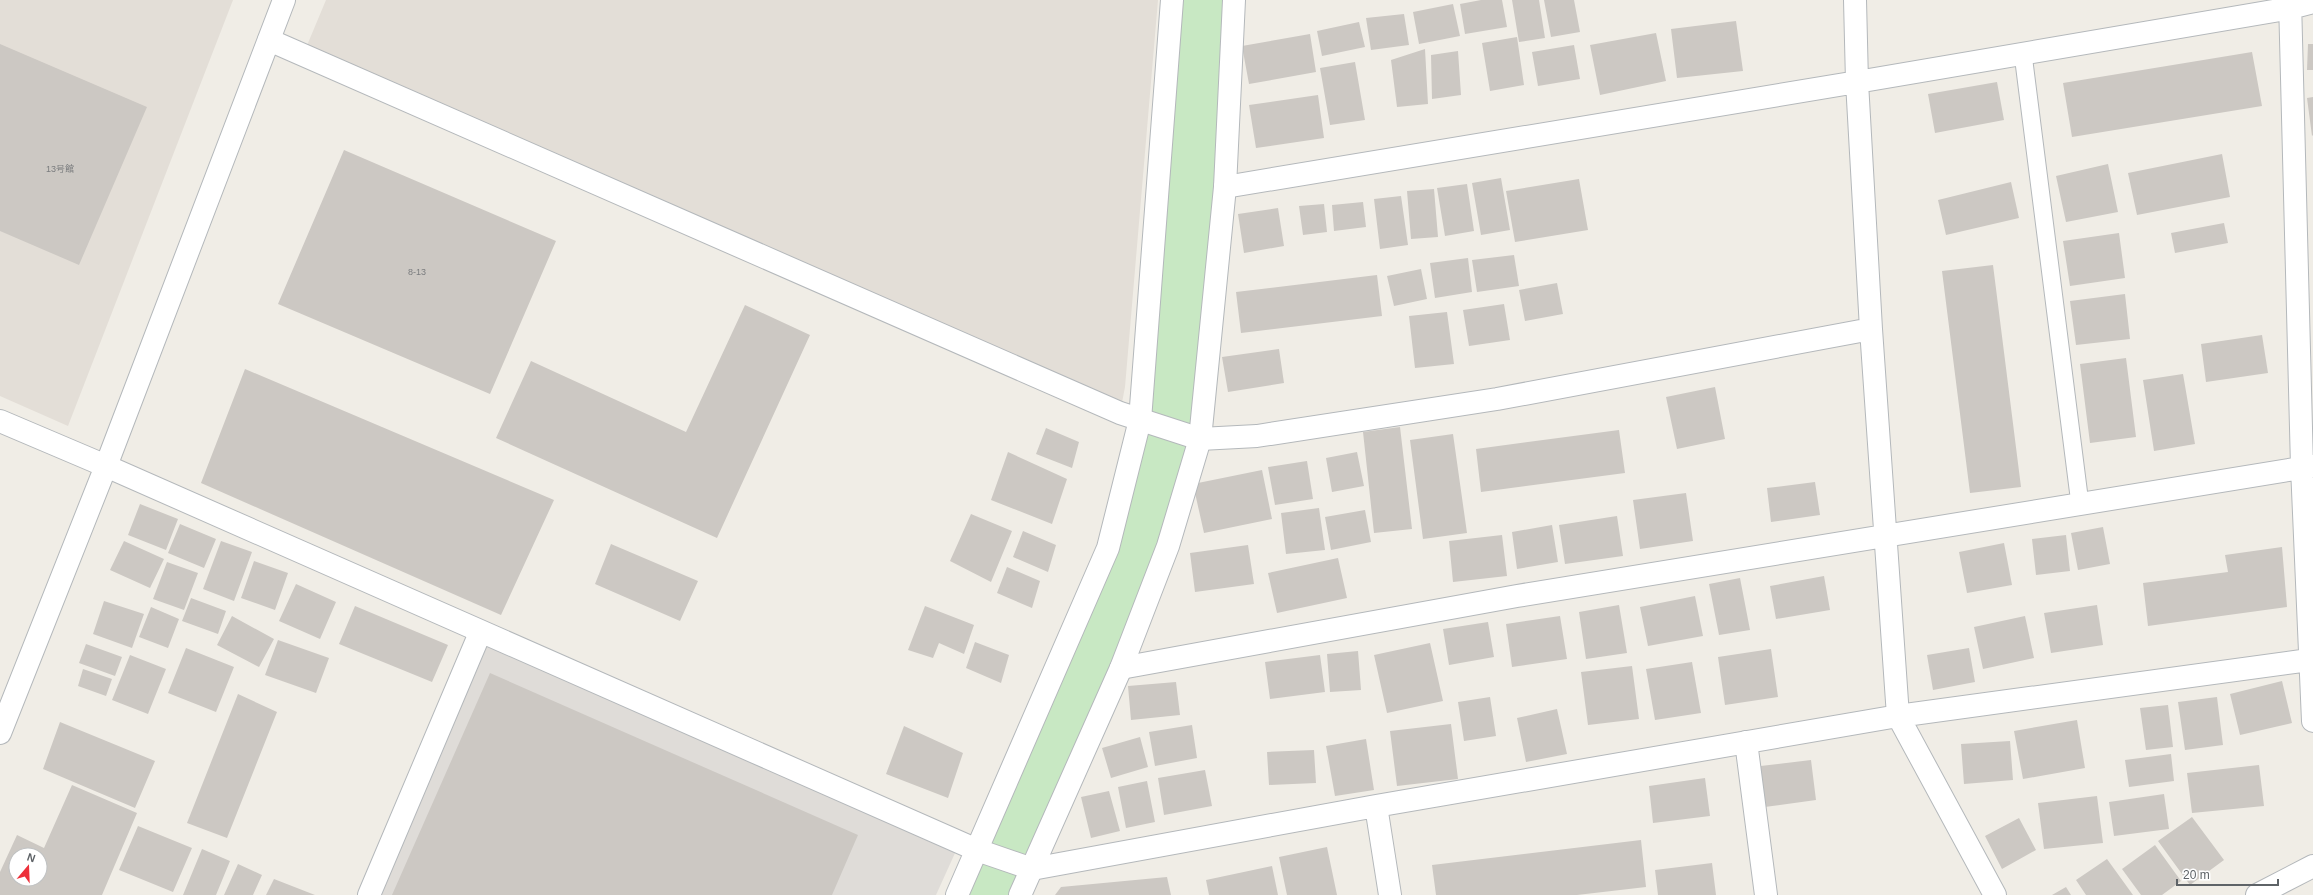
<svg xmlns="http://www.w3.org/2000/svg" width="2313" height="895" font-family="Arial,'Noto Sans JP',sans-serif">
<rect width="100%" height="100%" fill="#f0ede6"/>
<path fill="#dfdcd8" d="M480,633L960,842L936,895H369Z"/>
<path fill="#e3ded7" d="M0,0H233L68,426L0,396Z
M326,0H1158L1125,387L1120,413L303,55Z"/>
<path fill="#c8e8c3" d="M1172,0H1234L1200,439L1020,895H957L1065,650L1140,420Z"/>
<path fill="#ccc8c3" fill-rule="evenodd" d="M1481,0H1502L1507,27L1465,34L1460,4Z
M1512,0H1539L1545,38L1519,42Z
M1544,0H1574L1580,32L1551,37Z
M1453,4L1460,36L1419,44L1413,12Z
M1404,14L1409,45L1371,50L1366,18Z
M1736,21L1743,71L1677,78L1671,29Z
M1359,22L1365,47L1322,56L1317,31Z
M1656,33L1666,81L1600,95L1590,45Z
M1310,34L1316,72L1249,84L1242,46Z
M1517,37L1524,85L1490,91L1482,43Z
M0,44L147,107L79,265L0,231Z
M2308,44H2313V70H2307Z
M1574,45L1580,79L1538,86L1532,52Z
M1425,49L1428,104L1397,107L1391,60Z
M1458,51L1461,95L1432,99L1431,55Z
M2252,52L2262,106L2072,137L2063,83Z
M1355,62L1365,120L1330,125L1320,68Z
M1997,82L2004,120L1935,133L1928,94Z
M1318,95L1324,138L1256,148L1249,105Z
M2313,97V135L2312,136L2307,98Z
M344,150L556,241L490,394L278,304Z
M2222,154L2230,197L2137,215L2128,173Z
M2108,164L2118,212L2066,222L2056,176Z
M1501,178L1510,230L1481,235L1472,183Z
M1579,179L1588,230L1515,242L1506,191Z
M2011,182L2019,218L1946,235L1938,200Z
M1467,184L1474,231L1445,236L1437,188Z
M1434,189L1438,237L1411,239L1407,191Z
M1401,196L1408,245L1380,249L1374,199Z
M1363,202L1366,227L1334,231L1332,205Z
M1324,204L1327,232L1303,235L1299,206Z
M1278,208L1284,246L1244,253L1238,214Z
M2224,223L2228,243L2175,253L2171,233Z
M2119,233L2125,278L2070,286L2063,241Z
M1514,255L1519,286L1477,292L1472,260Z
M1468,258L1472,292L1435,298L1430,263Z
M1993,265L2021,487L1970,493L1942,271Z
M1421,269L1427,299L1394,306L1387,276Z
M1377,275L1382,316L1241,333L1236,292Z
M1557,283L1563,314L1525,321L1519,290Z
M2125,294L2130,339L2076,345L2070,301Z
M1504,304L1510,340L1469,346L1463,310Z
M745,305L810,335L717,538L496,438L531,361L686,432Z
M1447,312L1454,364L1415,368L1409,316Z
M2262,335L2268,373L2206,382L2201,344Z
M1279,349L1284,383L1228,392L1222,357Z
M2126,358L2136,437L2090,443L2080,364Z
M245,369L554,500L501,615L201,483Z
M2183,374L2195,444L2154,451L2143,380Z
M1715,387L1725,439L1677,449L1666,397Z
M1400,427L1412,529L1374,533L1363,432Z
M1046,428L1079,442L1072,468L1036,454Z
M1619,430L1625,473L1481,492L1476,449Z
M1453,434L1467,533L1423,539L1410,440Z
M1008,452L1067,479L1052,524L991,500Z
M1357,452L1364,486L1332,492L1326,458Z
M1307,461L1313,499L1275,505L1268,467Z
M1262,470L1272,519L1204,533L1193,484Z
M1815,482L1820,515L1771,522L1767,488Z
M1686,493L1693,541L1640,549L1633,500Z
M140,504L178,519L166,550L128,535Z
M1319,508L1325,550L1286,554L1281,513Z
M1365,510L1371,542L1331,550L1325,517Z
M971,514L1012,531L991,582L950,561Z
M1617,516L1623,556L1565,564L1559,525Z
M180,524L216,539L204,568L168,553Z
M1552,525L1558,562L1517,569L1512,532Z
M2103,527L2110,564L2078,570L2071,533Z
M1023,531L1056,545L1048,572L1013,557Z
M1502,535L1507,576L1453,582L1449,541Z
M2066,535L2070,571L2036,575L2032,539Z
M124,541L164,559L150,588L110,570Z
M221,541L252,552L234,601L203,589Z
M2004,543L2012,585L1967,593L1959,552Z
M611,544L698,581L680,621L595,584Z
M1248,545L1254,584L1195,592L1190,553Z
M2282,547L2287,607L2148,626L2143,583L2228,572L2225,555Z
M1338,558L1347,598L1277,613L1268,573Z
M254,561L288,573L275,610L241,598Z
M167,562L198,573L184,610L153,599Z
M1007,567L1040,581L1032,608L997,593Z
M1824,576L1830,610L1776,619L1770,586Z
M1740,578L1750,630L1719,635L1709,584Z
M296,584L336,602L320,639L279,621Z
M1695,596L1703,636L1648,646L1640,607Z
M191,598L226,611L218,634L182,621Z
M104,601L144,614L132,648L93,634Z
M1619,605L1627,653L1586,659L1579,612Z
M2097,605L2103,645L2051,653L2044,613Z
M355,606L448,645L432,682L339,644Z
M925,606L974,625L964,654L939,643L933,658L908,650Z
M151,607L179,619L168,648L139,637Z
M232,616L274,639L259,667L217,645Z
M1560,616L1567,659L1512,667L1506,624Z
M2025,616L2034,658L1983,669L1974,627Z
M1488,622L1494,657L1449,665L1443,629Z
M278,640L329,658L316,693L265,675Z
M975,642L1009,655L1001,683L966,668Z
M1430,643L1443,701L1387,713L1374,655Z
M86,644L122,657L115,676L79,663Z
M186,648L234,667L216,712L168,693Z
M1969,648L1975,682L1933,690L1927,655Z
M1771,649L1778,697L1725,705L1718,657Z
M1358,651L1361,690L1330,692L1327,654Z
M130,655L166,669L148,714L112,700Z
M1320,655L1325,692L1270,699L1265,662Z
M1692,662L1701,713L1655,720L1646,669Z
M1632,666L1639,719L1588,725L1581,672Z
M83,669L112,679L106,696L78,686Z
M490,673L858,835L832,895H392Z
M2282,681L2292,723L2240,735L2230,694Z
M1176,682L1180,715L1131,720L1128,686Z
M238,694L277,712L227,838L187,823Z
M1490,697L1496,736L1464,741L1458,702Z
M2217,697L2223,745L2185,750L2178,702Z
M2168,705L2173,747L2146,750L2140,708Z
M1557,709L1567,754L1526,762L1517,718Z
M2077,720L2085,768L2023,779L2014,731Z
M60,722L155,761L135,808L43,769Z
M1451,724L1458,779L1397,786L1390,731Z
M1192,725L1197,758L1155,766L1149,732Z
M904,726L963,753L948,798L886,774Z
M1140,737L1148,767L1111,778L1102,748Z
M1366,739L1374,790L1335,796L1326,746Z
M2010,741L2013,780L1964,784L1961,744Z
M1314,750L1316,783L1269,785L1267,752Z
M2171,754L2174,781L2129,787L2125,760Z
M1811,760L1816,800L1757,808L1752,767Z
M2259,765L2264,806L2192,813L2187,773Z
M1205,770L1212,806L1164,815L1158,778Z
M1705,778L1710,816L1653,823L1649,786Z
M1147,781L1155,822L1126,828L1118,787Z
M72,785L137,813L102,895H0V872L17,835L44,848ZM16,855H40V879H16Z
M1109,791L1120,831L1091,838L1081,797Z
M2164,794L2169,829L2114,836L2109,802Z
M2097,796L2103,843L2044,849L2038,803Z
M2192,817L2224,860L2190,885L2158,841Z
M2019,818L2036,850L2002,869L1985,836Z
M138,826L192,848L173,892L119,870Z
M1641,840L1646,887L1577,895H1436L1432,865Z
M2155,845L2181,881L2162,895H2141L2122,869Z
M1327,847L1337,895H1287L1279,857Z
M202,849L230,861L216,895H183Z
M2107,859L2133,895H2086L2076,880Z
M1712,863L1716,895H1658L1655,870Z
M238,864L262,875L253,895H224Z
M1272,866L1278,895H1209L1206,880Z
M1167,877L1171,895H1055L1061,887Z
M274,879L315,895H266Z
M2066,887L2071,895H2052Z"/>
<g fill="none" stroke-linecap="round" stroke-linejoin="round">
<g stroke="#b4b8bb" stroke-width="19">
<path id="service" d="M2023,54L2080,504"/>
</g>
<g stroke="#b4b8bb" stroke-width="24">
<path id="minor" d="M1855,0L1857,82L1871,329L1898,716L1995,895
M2290,0L2302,467L2313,721
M269,40L1120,413L1200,439L1257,436L1497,399L1871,329
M1225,187L1857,82L2291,8L2313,2
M106,466L977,850L1032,869L1376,806L1898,716L2309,660
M1121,668L1517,596L2313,466
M1746,742L1766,895
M1376,806L1390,895
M369,895L480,633"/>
</g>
<g stroke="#b4b8bb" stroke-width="24">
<path id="tertiary" d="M0,421L106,466
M0,733L106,466L284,0
M957,895L1108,548L1140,420L1172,0
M1020,895L1121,668L1168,546L1200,439L1225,187L1234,0
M2257,895L2313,866"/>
</g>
<use href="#service" stroke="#fff" stroke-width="17"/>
<use href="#minor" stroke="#fff" stroke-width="22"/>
<use href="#tertiary" stroke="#fff" stroke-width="22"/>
</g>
<g text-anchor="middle" stroke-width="3" stroke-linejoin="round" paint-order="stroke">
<g font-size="9" fill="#7a7c7e">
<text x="60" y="172">13号館</text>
<text x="417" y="275">8-13</text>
</g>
</g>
<g transform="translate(28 867) rotate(19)"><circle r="19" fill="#ffffff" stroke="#bfc1c2"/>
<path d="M0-3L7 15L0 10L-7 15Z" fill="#ed303a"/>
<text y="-6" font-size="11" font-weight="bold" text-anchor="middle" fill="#5e6367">N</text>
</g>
<path d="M2177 879v6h101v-6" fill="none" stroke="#5e6367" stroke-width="2"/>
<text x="2183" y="879" font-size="12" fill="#5e6367" stroke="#ffffff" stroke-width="3" paint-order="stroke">20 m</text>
</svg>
